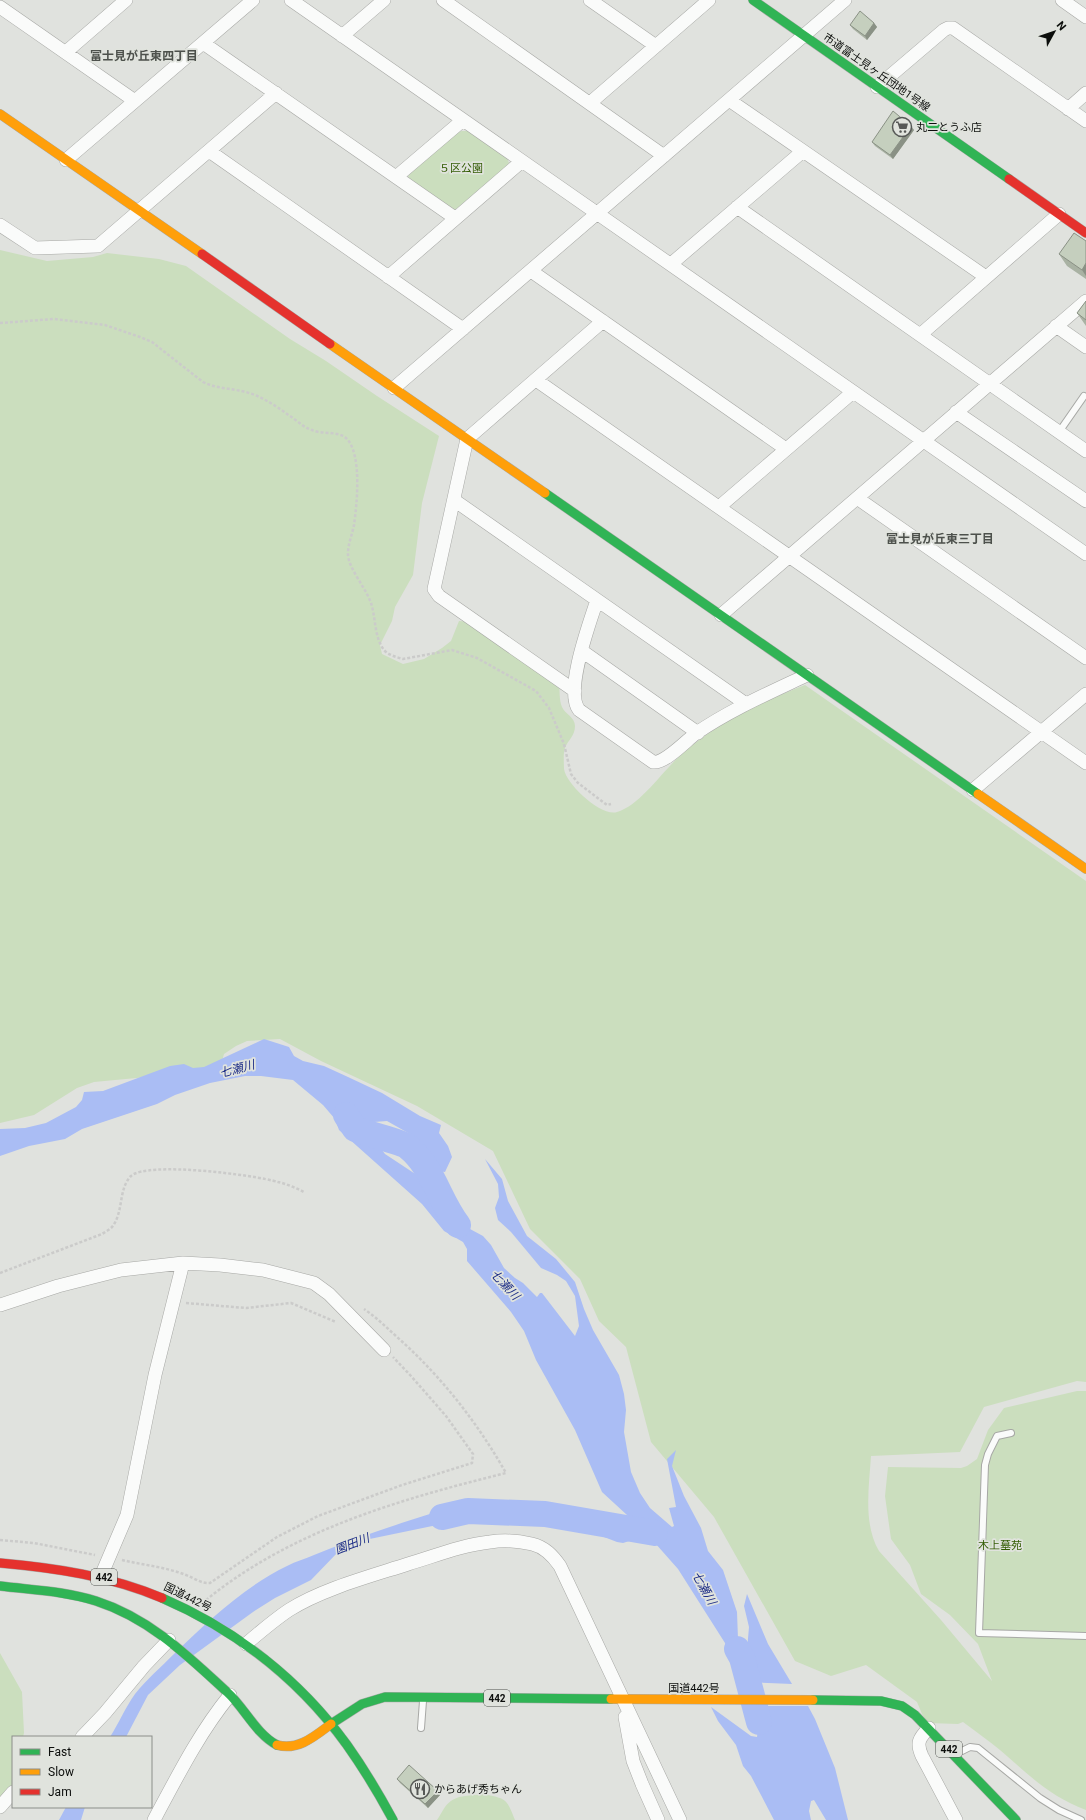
<svg xmlns="http://www.w3.org/2000/svg" width="1086" height="1820" font-family="Roboto,'Noto Sans JP',sans-serif">
<rect width="100%" height="100%" fill="#e0e2de"/>
<path fill="#cbdebe" d="M462,131H469L507,158L509,163L506,168L456,209L449,210L409,181L408,177L410,172L458,132Z
M0,250L47,261L93,257L107,253L159,259L186,266L290,339L326,361L377,396L439,436L422,503L413,575L395,607L392,621L380,645L382,654L403,664L424,659L442,648L451,641L459,621L471,622L559,683C560,691 559,700 562,707C565,714 575,717 575,726C575,736 568,740 565,748C563,752 564,764 564,769C566,784 601,817 617,812C641,805 663,770 682,754C718,722 761,702 805,685L1086,881V1382L1077,1381L984,1407L960,1452L871,1456C869,1487 863,1524 879,1551L941,1620L992,1681L978,1644L950,1615L921,1594L910,1565L891,1539L885,1496L888,1467L961,1468L967,1466L977,1459L988,1430L1004,1408L1077,1391H1086V1810C1049,1796 1029,1775 1000,1750C988,1740 975,1731 963,1722L958,1724L928,1723L922,1714L917,1702L866,1665L831,1676L795,1661L714,1517L651,1442L626,1347L599,1321L580,1279L530,1229L493,1151L417,1106L321,1061L280,1039L247,1041L236,1046L224,1054L222,1061L211,1071L94,1082L77,1088L34,1115L0,1123Z
M0,1653L22,1692L24,1733L23,1737H13V1783L0,1803Z
M483,1794C506,1799 506,1797 515,1820H437C440,1816 442,1811 445,1807C456,1793 468,1797 483,1794Z"/>
<path fill="#aabdf4" d="M264,1039L289,1047L294,1056L303,1061L324,1066L348,1077L382,1093L420,1116L441,1125L439,1133L448,1146L452,1157L445,1172L438,1171L435,1160L431,1154L410,1134L387,1121L374,1122L372,1137L385,1154L429,1183L450,1202L470,1229L483,1236L491,1245L504,1268L515,1278L523,1283L537,1297L540,1293H542L575,1336L579,1326L575,1296L566,1281L557,1275L541,1268L511,1232L498,1220L495,1208L499,1197L498,1184L485,1159L502,1179L508,1201L527,1236L556,1259L575,1282L584,1309L593,1330L619,1375L624,1394L626,1410L624,1432L631,1472L640,1493L650,1508L672,1527L674,1526L669,1508L676,1507L667,1459L676,1450L672,1466L684,1496L701,1528L708,1551L723,1570L737,1612L738,1639L747,1650L749,1627L744,1606L747,1594L768,1644L792,1684L745,1682L725,1643L678,1569L655,1543L647,1538L642,1537L623,1543L617,1542L591,1532L578,1523L553,1517H535L515,1520L476,1523L460,1522L442,1524L360,1541L339,1551L311,1580L275,1598L253,1612L180,1665L148,1695L126,1737H110C119,1723 125,1708 135,1694C147,1679 161,1667 174,1654C208,1621 244,1587 287,1566C296,1561 305,1559 314,1555C334,1547 354,1539 375,1532C403,1523 433,1511 462,1507C474,1506 480,1517 491,1517C511,1516 530,1507 550,1508C580,1508 609,1547 640,1527L602,1492L575,1430L536,1360L524,1331L511,1312L467,1261V1249L463,1242L444,1231L422,1204L339,1130L335,1119L323,1105L293,1080L261,1076H245L210,1083L175,1095L157,1104L82,1129L65,1139L29,1146L0,1156V1129L25,1128L46,1123L76,1107L82,1100L84,1092L103,1091L170,1066L184,1064L193,1068L204,1067Z
M751,1706H808L815,1719L835,1768L848,1820H826L814,1800L811,1801L809,1811L811,1820H774L751,1776L743,1766L736,1745L718,1721L711,1707L751,1736L757,1737L758,1729Z
M66,1807H85L81,1820H59Z"/>
<g fill="none" stroke-linecap="round" stroke-linejoin="round">
<path stroke="#aabdf4" stroke-width="26" d="M346,1115L355,1129C365,1133 402,1142 408,1147C433,1167 439,1201 458,1225
M442,1517L468,1511L545,1514L655,1533
M737,1649L742,1658L759,1722"/>
<g stroke="#a7a8a5" stroke-width="8">
<path id="lane" d="M1059,432L1084,396
M1011,1433L997,1436L988,1454L985,1465L979,1633L1086,1636
M421,1728L423,1701
M958,1753L970,1747L978,1748L1040,1798L1059,1810L1081,1820"/>
</g>
<g stroke="#a7a8a5" stroke-width="14">
<path id="street" d="M291,0L1086,554
M443,0L664,156
M590,0L656,46
M1062,0L1086,17
M0,7L135,101
M342,36L384,0
M203,43L455,218
M66,52L126,0
M877,87L944,30L948,28H953L1086,121
M729,100L986,277
M590,103L709,0
M1068,109L1086,93
M209,151L463,329
M66,160L253,0
M396,177L463,120
M737,207L1086,451
M0,225L35,248L98,246L276,93
M671,264L803,151
M531,271L786,449
M388,277L522,161
M1056,326L1086,347
M920,335L1059,214
M536,380L1086,763
M394,388L845,0
M956,412L1086,501
M857,498L1086,658
M454,500L746,704
M719,507L853,392
M597,600C590,622 564,691 579,710L653,762C664,764 685,742 695,734C730,710 769,693 807,675
M721,615L1086,301
M582,651L698,733
M575,691L439,596L434,589L467,439L603,321
M973,790L1086,694
M0,1305L58,1286L121,1270L183,1263L220,1265L263,1270L314,1283L329,1294L384,1350
M101,1576L127,1515L155,1375L183,1263
M246,1644C260,1632 274,1620 289,1610C322,1589 371,1576 408,1564C435,1556 462,1545 490,1542C503,1540 519,1541 532,1544C545,1547 553,1556 560,1566L680,1820
M625,1717L633,1761L642,1784L658,1820
M929,1728C919,1738 916,1743 922,1756L956,1820
M82,1737L105,1713L144,1666L169,1640
M0,1807L13,1792
M154,1820C177,1777 199,1733 230,1695"/>
</g>
<g stroke="#a7a8a5" stroke-width="10">
<path id="fast" d="M753,0L1009,179
M545,493L978,794
M0,1586C32,1590 65,1591 96,1601C149,1618 187,1655 227,1692C244,1707 256,1734 277,1745
M162,1598C236,1630 300,1680 347,1745C364,1769 379,1794 393,1820
M813,1700L881,1701L902,1706L915,1715L1016,1820
M331,1724L362,1704L385,1697L611,1699"/>
</g>
<g stroke="#a7a8a5" stroke-width="10">
<path id="slow" d="M0,114L202,254
M330,344L545,493
M978,794L1086,869
M611,1699L813,1700
M277,1745C298,1751 315,1736 331,1724"/>
</g>
<g stroke="#a7a8a5" stroke-width="10">
<path id="jam" d="M1009,179L1086,233
M202,254L330,344
M0,1563C56,1568 110,1576 162,1598"/>
</g>
<path stroke="#cbcbca" stroke-width="2.5" stroke-dasharray="3 2" stroke-linecap="butt" d="M0,323L54,319L105,325L140,337L152,342L203,382C219,390 238,388 255,395C269,401 282,410 294,419C300,423 305,428 312,430C322,435 338,430 347,439C362,455 357,504 354,525C352,535 348,544 348,554C348,568 366,588 371,603C376,618 374,637 384,650C388,655 396,657 403,659L452,650L477,658L536,691L549,708L564,744L571,774L578,783L607,805L611,804
M0,1273L102,1234C105,1232 109,1230 112,1227C124,1212 118,1189 131,1176C147,1161 255,1175 278,1182C287,1184 296,1188 304,1192
M186,1303L246,1308L291,1303L336,1322
M0,1540L34,1543L95,1555
M122,1560C143,1565 166,1567 186,1575C194,1578 202,1584 210,1583L277,1537L318,1516L402,1485L472,1463L473,1454L446,1416L411,1376L393,1357
M206,1600C292,1530 401,1499 506,1473C477,1422 441,1376 397,1337C386,1327 376,1317 364,1309"/>
<use href="#lane" stroke="#fafbfa" stroke-width="6"/>
<use href="#street" stroke="#fafbfa" stroke-width="13"/>
<use href="#fast" stroke="#30b455" stroke-width="9"/>
<use href="#slow" stroke="#ff9f0a" stroke-width="9"/>
<use href="#jam" stroke="#e5322d" stroke-width="9"/>
</g>
<path fill="#a9b2a3" d="M874,23L877,27L867,40L853,29L850,25Z
M914,130L893,159L875,146L872,142Z
M1086,241V279L1067,266L1059,254Z
M1086,301V326L1077,313Z
M397,1779L440,1795L428,1808L400,1783Z"/>
<path fill="#8a9185" d="M874,23L877,27L867,40L865,36Z
M911,126L914,130L893,159L890,155Z
M1086,263V276L1082,270Z
M438,1791L440,1795L428,1808L425,1804Z"/>
<path fill="#c5cfbe" stroke="#8a9185" d="M860,11L874,23L865,36L850,25Z
M893,111L911,126L890,155L872,142Z
M1074,233L1086,241V263L1082,270L1059,254Z
M1086,301V320L1077,313Z
M409,1765L438,1791L425,1804L397,1779Z"/>
<defs>
<g id="supermarket-ring" transform="scale(1)"><circle r="9.5" fill="#e0e3dd" stroke="#565856" stroke-width="1.5"/><path d="M-6-5.5h2.5l.6 2H6L4.5 2H-2.5L-4.4-4H-6ZM-1.5 3.2a1.3 1.3 0 1 0 .1 0ZM3 3.2a1.3 1.3 0 1 0 .1 0Z" fill="#565856"/></g>
<g id="restaurant-ring" transform="scale(1)"><circle r="9.5" fill="#e0e3dd" stroke="#565856" stroke-width="1.5"/><path d="M-5-6h1v4h1v-4h1v4h1v-4h1v5L-1.5 .5V6h-2V.5L-5-1ZM5-6V6H3V1.5H1.5Q1.5-4 5-6Z" fill="#565856"/></g>
</defs>
<g fill-rule="evenodd">
<use href="#supermarket-ring" x="902" y="127"/>
<use href="#restaurant-ring" x="420" y="1789"/>
</g>
<g text-anchor="middle" stroke-width="3.5" stroke-linejoin="round" paint-order="stroke">
<g fill="#e0e3dd" stroke="#4c4e4b" stroke-width="1">
<rect x="91" y="1569" width="26" height="16" rx="3"/>
<rect x="484" y="1690" width="26" height="16" rx="3"/>
<rect x="936" y="1741" width="26" height="16" rx="3"/>
</g>
<g font-size="10" font-weight="bold" fill="#0c0e0c">
<text x="104" y="1581">442</text>
<text x="497" y="1702">442</text>
<text x="949" y="1753">442</text>
</g>
<g font-size="11" fill="#0c0e0c" stroke="#e0e3dd">
<text transform="translate(877 72) rotate(35)" y="4">市道富士見ヶ丘団地1号線</text>
<text transform="translate(188 1597) rotate(26)" y="4">国道442号</text>
<text x="694" y="1692">国道442号</text>
</g>
<g font-size="11" fill="#0c0e0c" stroke="#e0e3dd" text-anchor="start">
<text x="916" y="131">丸二とうふ店</text>
<text x="434" y="1793">からあげ秀ちゃん</text>
</g>
<g font-size="11" fill="#325c03" stroke="#e0e3dd">
<text x="461" y="172">５区公園</text>
<text x="1000" y="1549">木上墓苑</text>
</g>
<g font-size="12" font-weight="bold" fill="#4d514c" stroke="#e0e3dd">
<text x="144" y="60">富士見が丘東四丁目</text>
<text x="940" y="543">富士見が丘東三丁目</text>
</g>
<g font-size="12" font-style="italic" fill="#1f2f88" stroke="#e0e3dd">
<text transform="translate(237 1069) rotate(-15)" y="4">七瀬川</text>
<text transform="translate(505 1285) rotate(47)" y="4">七瀬川</text>
<text transform="translate(352 1544) rotate(-21)" y="4">園田川</text>
<text transform="translate(704 1588) rotate(61)" y="4">七瀬川</text>
</g>
</g>
<rect x="12" y="1736" width="140" height="72" fill="#e0e3dd" stroke="#8b8e89"/>
<rect x="20" y="1749" width="20" height="6" fill="#30b455" stroke="#8b8e89"/>
<text x="48" y="1756" font-size="12" fill="#0c0e0c">Fast</text>
<rect x="20" y="1769" width="20" height="6" fill="#ff9f0a" stroke="#8b8e89"/>
<text x="48" y="1776" font-size="12" fill="#0c0e0c">Slow</text>
<rect x="20" y="1789" width="20" height="6" fill="#e5322d" stroke="#8b8e89"/>
<text x="48" y="1796" font-size="12" fill="#0c0e0c">Jam</text>
<g transform="translate(1054 32) rotate(50)" stroke="#e0e3dd" stroke-width="3" paint-order="stroke">
<path d="M0-3L7 15L0 10L-7 15Z" fill="#0c0e0c"/>
<text y="-6" font-size="11" font-weight="bold" text-anchor="middle" fill="#0c0e0c">N</text>
</g>
</svg>
